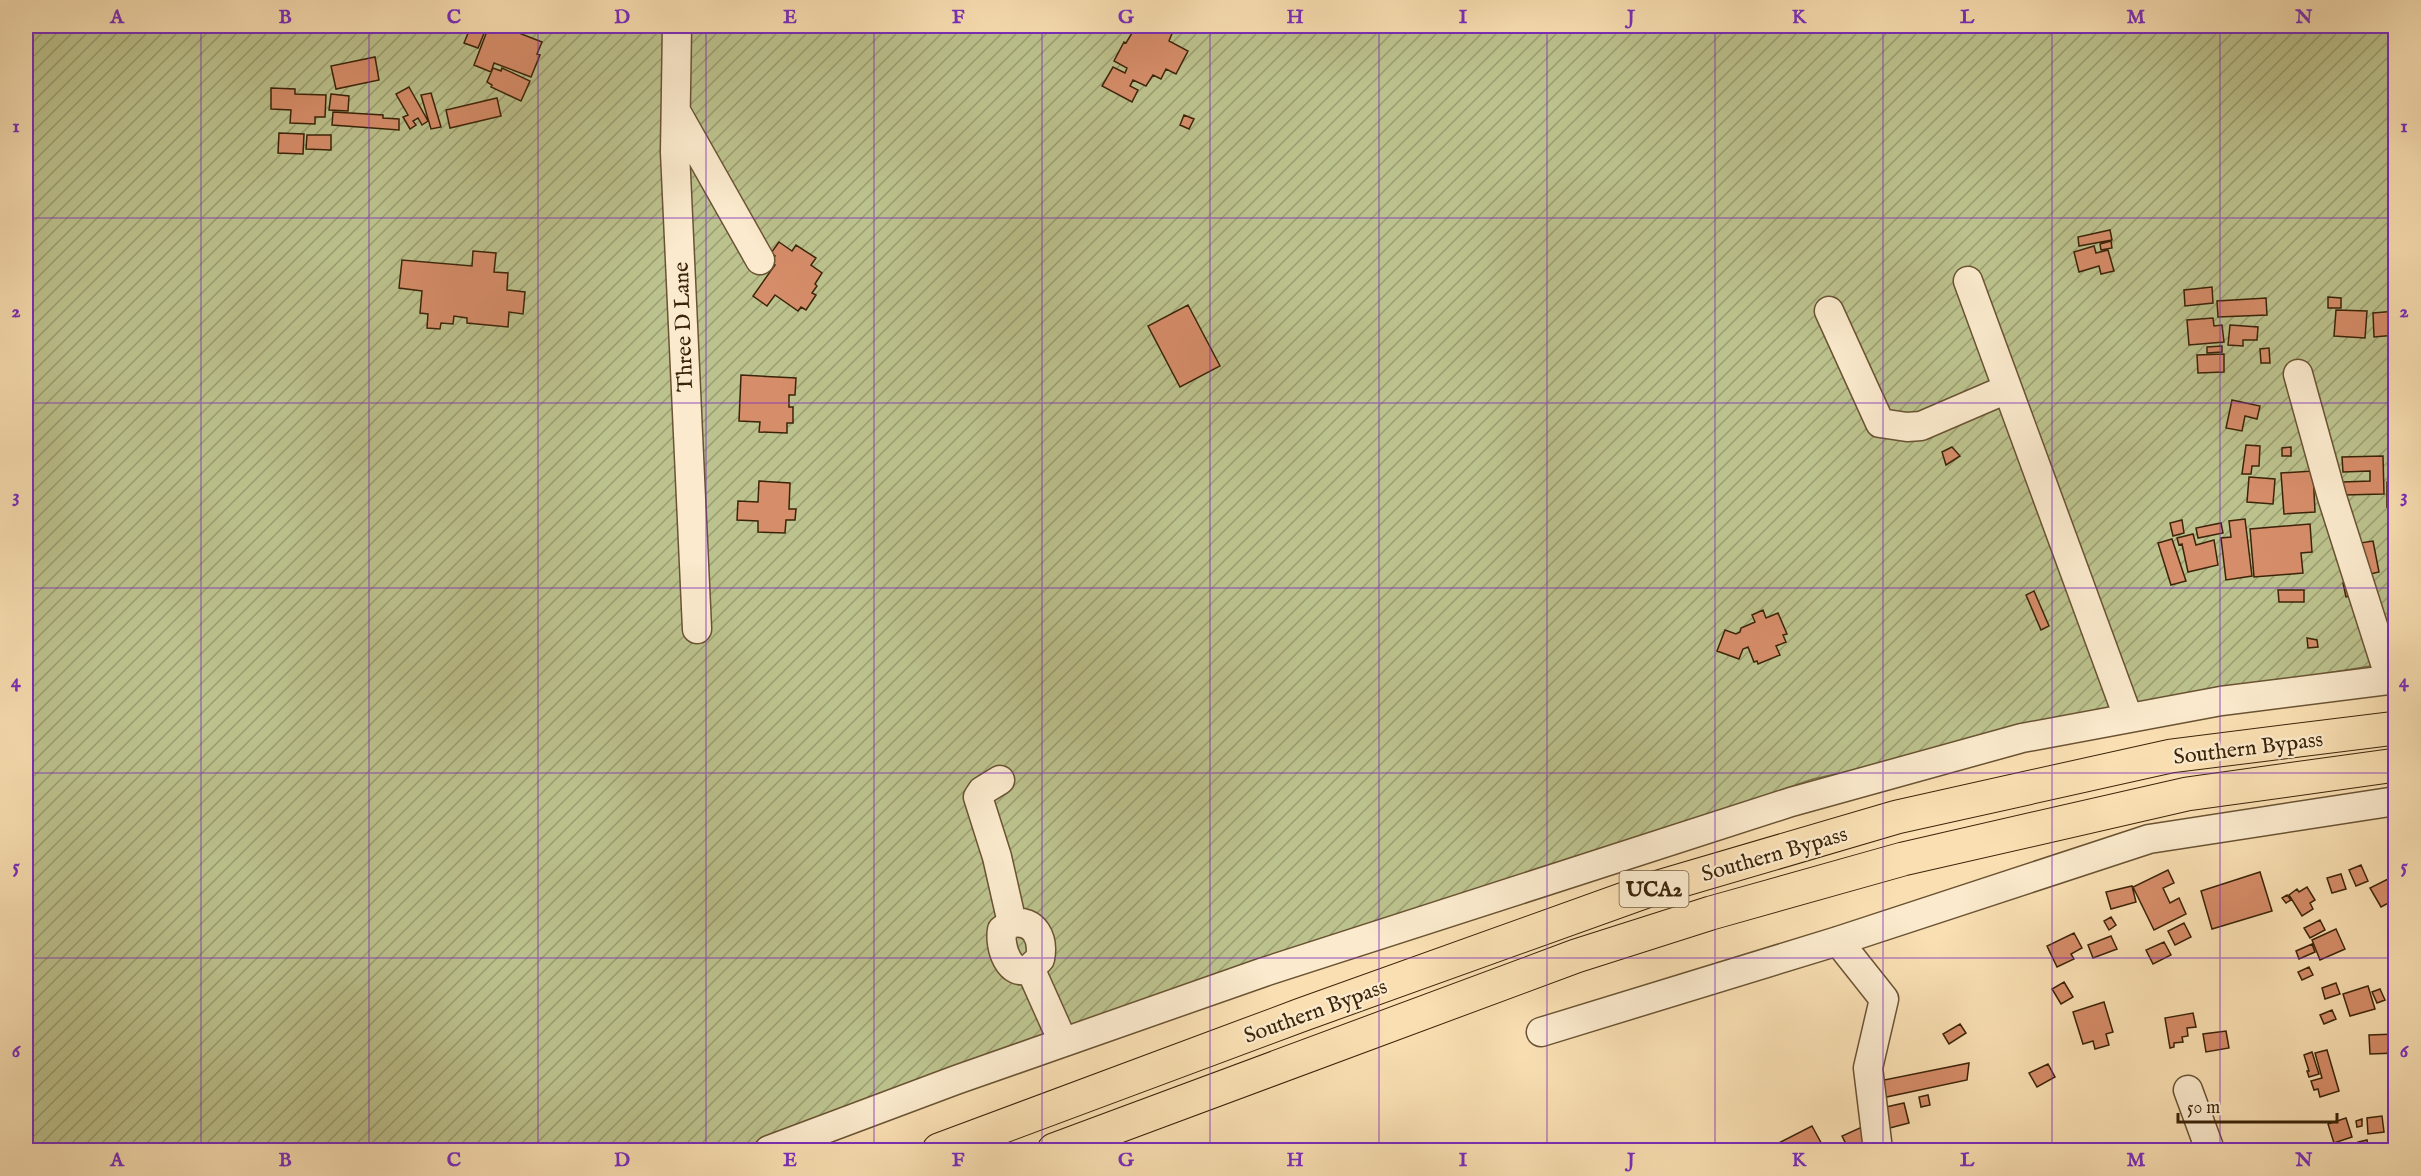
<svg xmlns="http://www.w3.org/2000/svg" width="2421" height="1176" font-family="'IM FELL English',serif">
<defs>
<pattern id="garden-furrows" width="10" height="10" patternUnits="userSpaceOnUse" patternTransform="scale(1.5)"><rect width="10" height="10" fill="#bcc28d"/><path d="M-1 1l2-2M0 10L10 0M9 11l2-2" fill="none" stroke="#9a9d71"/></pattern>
</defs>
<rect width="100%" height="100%" fill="#f9dfb2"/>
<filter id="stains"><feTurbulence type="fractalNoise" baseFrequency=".00333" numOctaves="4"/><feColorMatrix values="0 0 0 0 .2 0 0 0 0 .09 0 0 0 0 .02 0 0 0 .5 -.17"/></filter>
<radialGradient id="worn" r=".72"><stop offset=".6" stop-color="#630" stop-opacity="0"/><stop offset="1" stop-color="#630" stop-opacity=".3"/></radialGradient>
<path fill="url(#garden-furrows)" stroke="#7c734b" stroke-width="1.5" d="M26,26H2395V662L2198,694L1813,779L1195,991L861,1102L736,1150H26Z"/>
<path fill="#d68d69" stroke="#3b2409" stroke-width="1.5" d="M471,26H487L478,48L464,43Z
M489,26H505L506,28L542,42L537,54L540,55L531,77L494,63L491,72L474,65Z
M1140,26H1175L1169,41L1188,51L1176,74L1166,69L1161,79L1153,75L1146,86L1133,80L1130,86L1138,90L1132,102L1102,86L1113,67L1125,73L1127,68L1114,61L1124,42L1126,43L1135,28L1138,29Z
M375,57L379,80L336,89L331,66Z
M493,68L501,71L502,68L530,81L521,101L491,87L492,85L487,82Z
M409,87L428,121L422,125L418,118L413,121L416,125L410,129L403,117L408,115L396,94Z
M271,88L295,89V94L326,95L325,117H315V124L290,123L291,110L271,109Z
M431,93L441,127L431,129L421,95Z
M331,94L349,96L348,111L329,110Z
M497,98L501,116L450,128L446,110Z
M333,112L383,115V118L399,119V130L332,125Z
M1184,115L1194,119L1189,129L1180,125Z
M279,133L304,134L303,154L278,153Z
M307,135H331V150L306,149Z
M2110,230L2112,240L2079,246L2078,237Z
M2111,241L2112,248L2101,250L2100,244Z
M779,242L792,251L796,245L816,258L811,265L822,273L815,284L817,286L812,293L816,295L806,310L801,307L798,311L775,295L767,306L753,296L775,265L771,262L775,256L771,253Z
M2094,246L2096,253L2108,250L2114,271L2101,274L2099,266L2079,272L2074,252Z
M473,251L496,253L494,272L508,273L507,290L525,292L523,314L509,312L508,327L467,323V318L454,316L453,324L441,323L440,329L427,328L428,314L420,313L422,291L399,288L402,260L472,266Z
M2212,287L2213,303L2185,306L2184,290Z
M2328,297L2341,298V308H2328Z
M2266,298L2267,315L2218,317L2217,301Z
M1188,305L1220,366L1180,387L1148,326Z
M2336,310L2367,311L2365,338L2334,336Z
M2396,311V335L2374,337L2373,313Z
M2213,318L2214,326L2222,325L2224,342L2189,345L2187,320Z
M2230,325L2258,327L2257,340H2243V346L2228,345Z
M2222,346V352L2207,353V347Z
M2269,348L2270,363H2261L2260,349Z
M2224,354V372L2198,373L2197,355Z
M741,375L796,378L795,395H789V407H793V423H787V433L759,432L760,422L739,421Z
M2232,400L2260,406L2257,419L2245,416L2242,431L2226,428Z
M2246,445L2260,446L2259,466H2252L2251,474H2242Z
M1952,447L1960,456L1946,465L1942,452Z
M2291,447V456H2282V448Z
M2383,456L2384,494L2343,495V482L2370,481V471L2343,472L2342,457Z
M2313,471L2315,512L2284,514L2281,473Z
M2249,477L2275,479L2273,504L2247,502Z
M759,481L790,483L789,509H796L795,520H786L785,533L758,532V521L737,520L738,501L758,502Z
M2387,482H2396V507H2387Z
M2245,519L2252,576L2226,580L2221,538L2231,537L2229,521Z
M2182,520L2184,533L2173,536L2170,523Z
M2221,523L2223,533L2198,538L2196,528Z
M2310,524L2312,552L2301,553L2303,573L2254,577L2250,529Z
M2193,534L2196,545L2214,540L2218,565L2188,572L2182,544L2179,545L2177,538Z
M2172,539L2186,581L2171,585L2158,543Z
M2373,541L2379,572L2366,575L2360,543Z
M2349,582L2352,596L2346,597L2343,583Z
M2278,590H2304V602H2279Z
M2034,591L2049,626L2041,630L2026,595Z
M1763,610L1766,618L1778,613L1787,634L1783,635L1786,642L1776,646L1780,655L1758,664L1757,661L1754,662L1748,647L1743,649L1739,659L1717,651L1725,630L1736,634L1740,632L1741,628L1755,622L1752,615Z
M2307,638L2317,640L2318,647L2308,648Z
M2361,865L2368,881L2356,886L2349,870Z
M2168,870L2174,883L2163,888L2170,903L2179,898L2186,914L2154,930L2133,887Z
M2260,872L2272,911L2212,929L2201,891Z
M2341,874L2346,889L2332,893L2327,878Z
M2396,875V899L2381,907L2370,888Z
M2132,886L2136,902L2111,909L2106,892Z
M2307,887L2315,900L2310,903L2313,909L2302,916L2289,895L2297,889L2299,892Z
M2287,895L2291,900L2286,903L2282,898Z
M2111,917L2116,925L2109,930L2104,921Z
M2320,920L2325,930L2310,938L2304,928Z
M2184,923L2191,937L2175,945L2168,931Z
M2336,929L2345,949L2320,960L2312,940Z
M2074,933L2082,948L2071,954L2074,959L2057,967L2047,946Z
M2111,936L2117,949L2093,958L2088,945Z
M2164,942L2171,955L2153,964L2146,950Z
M2312,944L2315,952L2299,959L2296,951Z
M2309,967L2313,975L2302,980L2298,972Z
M2064,982L2073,997L2061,1004L2052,989Z
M2336,983L2340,994L2325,999L2322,988Z
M2368,986L2375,1009L2350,1016L2343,994Z
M2380,989L2385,1000L2377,1003L2372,992Z
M2104,1002L2113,1032L2106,1034L2109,1045L2095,1049L2093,1041L2083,1044L2073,1012Z
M2332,1010L2336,1019L2324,1024L2320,1015Z
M2193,1013L2196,1027L2187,1028L2188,1036L2182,1037L2183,1042L2174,1043V1047L2170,1048L2165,1018Z
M1960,1024L1966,1033L1949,1044L1943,1034Z
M2226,1031L2229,1048L2206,1052L2203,1034Z
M2396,1034V1053L2370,1054L2369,1035Z
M2327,1050L2339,1091L2320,1097L2318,1089L2314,1090L2311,1081L2322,1078L2315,1053Z
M2312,1052L2319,1074L2309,1077L2307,1071H2309L2304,1055Z
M1969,1063L1967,1080L1877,1099L1874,1082Z
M2048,1064L2055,1077L2037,1087L2029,1073Z
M1928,1095L1930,1105L1921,1107L1919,1097Z
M1904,1103L1909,1123L1882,1130L1877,1109Z
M2382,1116L2384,1132L2368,1134L2367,1118Z
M2346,1118L2352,1137L2334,1143L2328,1124Z
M2362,1119V1126L2357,1127L2356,1121Z
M1812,1126L1825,1150H1776L1773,1146Z
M1862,1127L1867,1150H1849L1842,1136Z
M2367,1140L2369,1150H2360L2358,1142Z"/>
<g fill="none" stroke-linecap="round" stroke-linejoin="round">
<g stroke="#6a5333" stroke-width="31">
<path id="minor" d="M677,26L675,152L697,629
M677,113L760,260
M1968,281L2128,717
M1829,311L1880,423L1907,427L1921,426L2007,389
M2298,374L2332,497L2390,679
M1000,780L982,791L978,797L997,857L1012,923C1035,919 1044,939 1040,959L1030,968L1063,1042
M1012,923L1002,930C999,946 1009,979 1030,968
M1838,941L1884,999L1868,1068L1878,1150
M1541,1032L1838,941L2149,839L2396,801
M2188,1090L2210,1150
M769,1150L956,1080L1264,972L1791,802L2022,738L2221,701L2396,679"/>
</g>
<g stroke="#3b2409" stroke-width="35">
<path id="highway" d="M939,1150L1301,1015L1655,888L1897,817L2171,756L2396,728
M1054,1150L1576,956L1711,913L1903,859L2187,794L2396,765"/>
</g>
<use href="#minor" stroke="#fbeacd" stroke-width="28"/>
<use href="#highway" stroke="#f9dfb2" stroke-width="33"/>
</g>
<path fill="none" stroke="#7b2cbf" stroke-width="1.5" stroke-opacity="0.55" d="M201,26V1150M369,26V1150M538,26V1150M706,26V1150M874,26V1150M1042,26V1150M1210,26V1150M1379,26V1150M1547,26V1150M1715,26V1150M1883,26V1150M2052,26V1150M2220,26V1150M26,218H2396M26,403H2396M26,588H2396M26,773H2396M26,958H2396"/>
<g text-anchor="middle" stroke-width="4.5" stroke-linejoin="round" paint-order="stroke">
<rect fill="#fbeacd" stroke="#755f44" stroke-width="1.5" x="1619.5" y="871" width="69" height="36" rx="4.5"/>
<g font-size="21" font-weight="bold" fill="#3b2409">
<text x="1654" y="896">UCA2</text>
</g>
<g font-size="22" fill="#3b2409" stroke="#fbeacd">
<text transform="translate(682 327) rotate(-92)" y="8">Three D Lane</text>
<text transform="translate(2248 747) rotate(-7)" y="8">Southern Bypass</text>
<text transform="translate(1774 853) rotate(-16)" y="8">Southern Bypass</text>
<text transform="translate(1315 1010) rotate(-20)" y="8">Southern Bypass</text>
</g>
</g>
<rect width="2421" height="1176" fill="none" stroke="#f9dfb2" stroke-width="66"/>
<path d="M2178 1113v9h159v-9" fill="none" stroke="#3b2409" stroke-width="3"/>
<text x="2187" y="1113" font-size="18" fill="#3b2409" stroke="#fbeacd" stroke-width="4.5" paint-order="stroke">50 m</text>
<rect x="33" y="33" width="2355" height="1110" fill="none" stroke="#7b2cbf" stroke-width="2"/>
<g font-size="20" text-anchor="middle" font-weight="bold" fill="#7b2cbf">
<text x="117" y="23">A</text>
<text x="285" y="23">B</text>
<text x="454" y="23">C</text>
<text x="622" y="23">D</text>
<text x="790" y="23">E</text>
<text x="958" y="23">F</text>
<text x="1126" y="23">G</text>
<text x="1295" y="23">H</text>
<text x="1463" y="23">I</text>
<text x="1631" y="23">J</text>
<text x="1799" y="23">K</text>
<text x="1967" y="23">L</text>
<text x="2136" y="23">M</text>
<text x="2304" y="23">N</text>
<text x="16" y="132">1</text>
<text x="2404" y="132">1</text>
<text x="16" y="317">2</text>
<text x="2404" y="317">2</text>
<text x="16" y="502">3</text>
<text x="2404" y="502">3</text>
<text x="16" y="687">4</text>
<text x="2404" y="687">4</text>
<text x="16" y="872">5</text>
<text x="2404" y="872">5</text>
<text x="16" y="1057">6</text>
<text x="2404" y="1057">6</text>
<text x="117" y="1166">A</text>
<text x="285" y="1166">B</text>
<text x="454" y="1166">C</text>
<text x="622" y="1166">D</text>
<text x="790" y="1166">E</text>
<text x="958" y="1166">F</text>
<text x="1126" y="1166">G</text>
<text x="1295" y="1166">H</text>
<text x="1463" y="1166">I</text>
<text x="1631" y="1166">J</text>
<text x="1799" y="1166">K</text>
<text x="1967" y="1166">L</text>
<text x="2136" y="1166">M</text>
<text x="2304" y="1166">N</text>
</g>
<rect width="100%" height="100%" filter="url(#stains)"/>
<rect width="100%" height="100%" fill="url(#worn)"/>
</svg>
